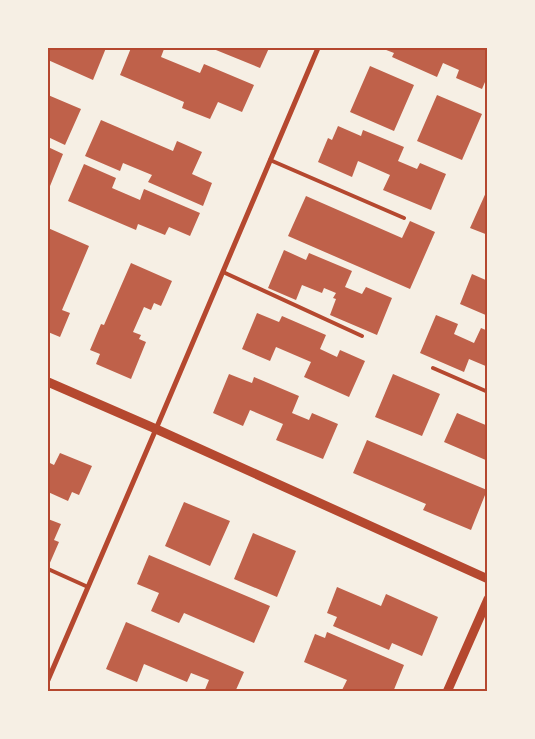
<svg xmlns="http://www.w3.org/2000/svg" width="535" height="739" font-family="Helvetica,sans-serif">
<rect width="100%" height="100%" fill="#f6efe4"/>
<path fill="#bf614a" d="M48,48H106L93,80L48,60Z
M131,48H161L164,49L161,57L200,73L204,64L254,85L242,112L218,102L210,119L182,108L184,102L120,75Z
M211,48H269L260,68Z
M381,48H443L446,49V48H483L488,49V75L482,89L456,78L459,70L443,63L437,77L392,57L394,53Z
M370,66L414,85L394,131L350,112Z
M48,95L81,109L65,145L48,137Z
M437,95L482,114L462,160L417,141Z
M101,120L173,151L177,141L202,152L192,174L212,183L203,206L148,182L152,175L123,163L120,171L85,156Z
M338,126L361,136L363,130L404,147L398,161L417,169L420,163L446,174L431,210L383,190L390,175L358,161L352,177L318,162L328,138L332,140Z
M48,147L63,154L48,191Z
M84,164L116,178L112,188L140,200L144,189L200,213L190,236L169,227L165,235L138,224L136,230L68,201Z
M488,188V235L470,228Z
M306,196L402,238L410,221L435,232L410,289L288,236Z
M48,228L89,246L62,310L70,313L60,337L48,332Z
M284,250L306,260L309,253L352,271L345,287L362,294L366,287L392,298L377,335L330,315L336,299L333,298L336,293L324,288L322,293L302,285L296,300L268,288Z
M131,263L172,281L161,306L154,303L151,310L144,307L133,332L141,335L139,339L146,342L131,379L96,364L100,354L90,350L101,324L104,325Z
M472,274L488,281V316L460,304Z
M257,313L279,322L282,316L326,335L320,349L337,357L340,350L365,361L349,397L304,377L311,362L276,347L270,361L242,349Z
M436,315L458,324L454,334L474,343L481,328L488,331V367L469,359L464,372L420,353Z
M229,374L252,383L254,377L299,396L292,413L309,420L312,413L338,424L323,459L276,440L283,424L250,410L243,426L213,413Z
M393,374L440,394L422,436L375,417Z
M457,413L488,426V461L444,442Z
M367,440L487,490L471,530L423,510L426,504L353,473Z
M60,453L92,466L79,495L72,492L68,501L48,492V462L54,465Z
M184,502L230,521L210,566L165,546Z
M48,519L61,524L54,540L59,542L49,565L48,564Z
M253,533L296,551L277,597L234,579Z
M149,555L270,606L254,643L184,613L179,623L151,611L159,593L137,584Z
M337,587L381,606L386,594L438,617L422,656L392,643L389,650L333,626L337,617L327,613Z
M126,622L244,672L235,692H204L209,680L191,673L187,682L144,664L137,682L106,669Z
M327,632L404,665L393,692H341L347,680L304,662L315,634L325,638Z"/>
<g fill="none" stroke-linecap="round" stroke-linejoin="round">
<path stroke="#b5482f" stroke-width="4" d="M270,160L404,218
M223,272L362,336
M433,368L488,392
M48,569L88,587"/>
<path stroke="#b5482f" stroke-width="5" d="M48,680L156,429L318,48"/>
<path stroke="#b5482f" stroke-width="9" d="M48,382L156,429L488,579
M447,692L488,599"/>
</g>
<rect width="535" height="739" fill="none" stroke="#f6efe4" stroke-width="98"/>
<rect x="49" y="49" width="437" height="641" fill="none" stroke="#b5482f" stroke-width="2"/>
</svg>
